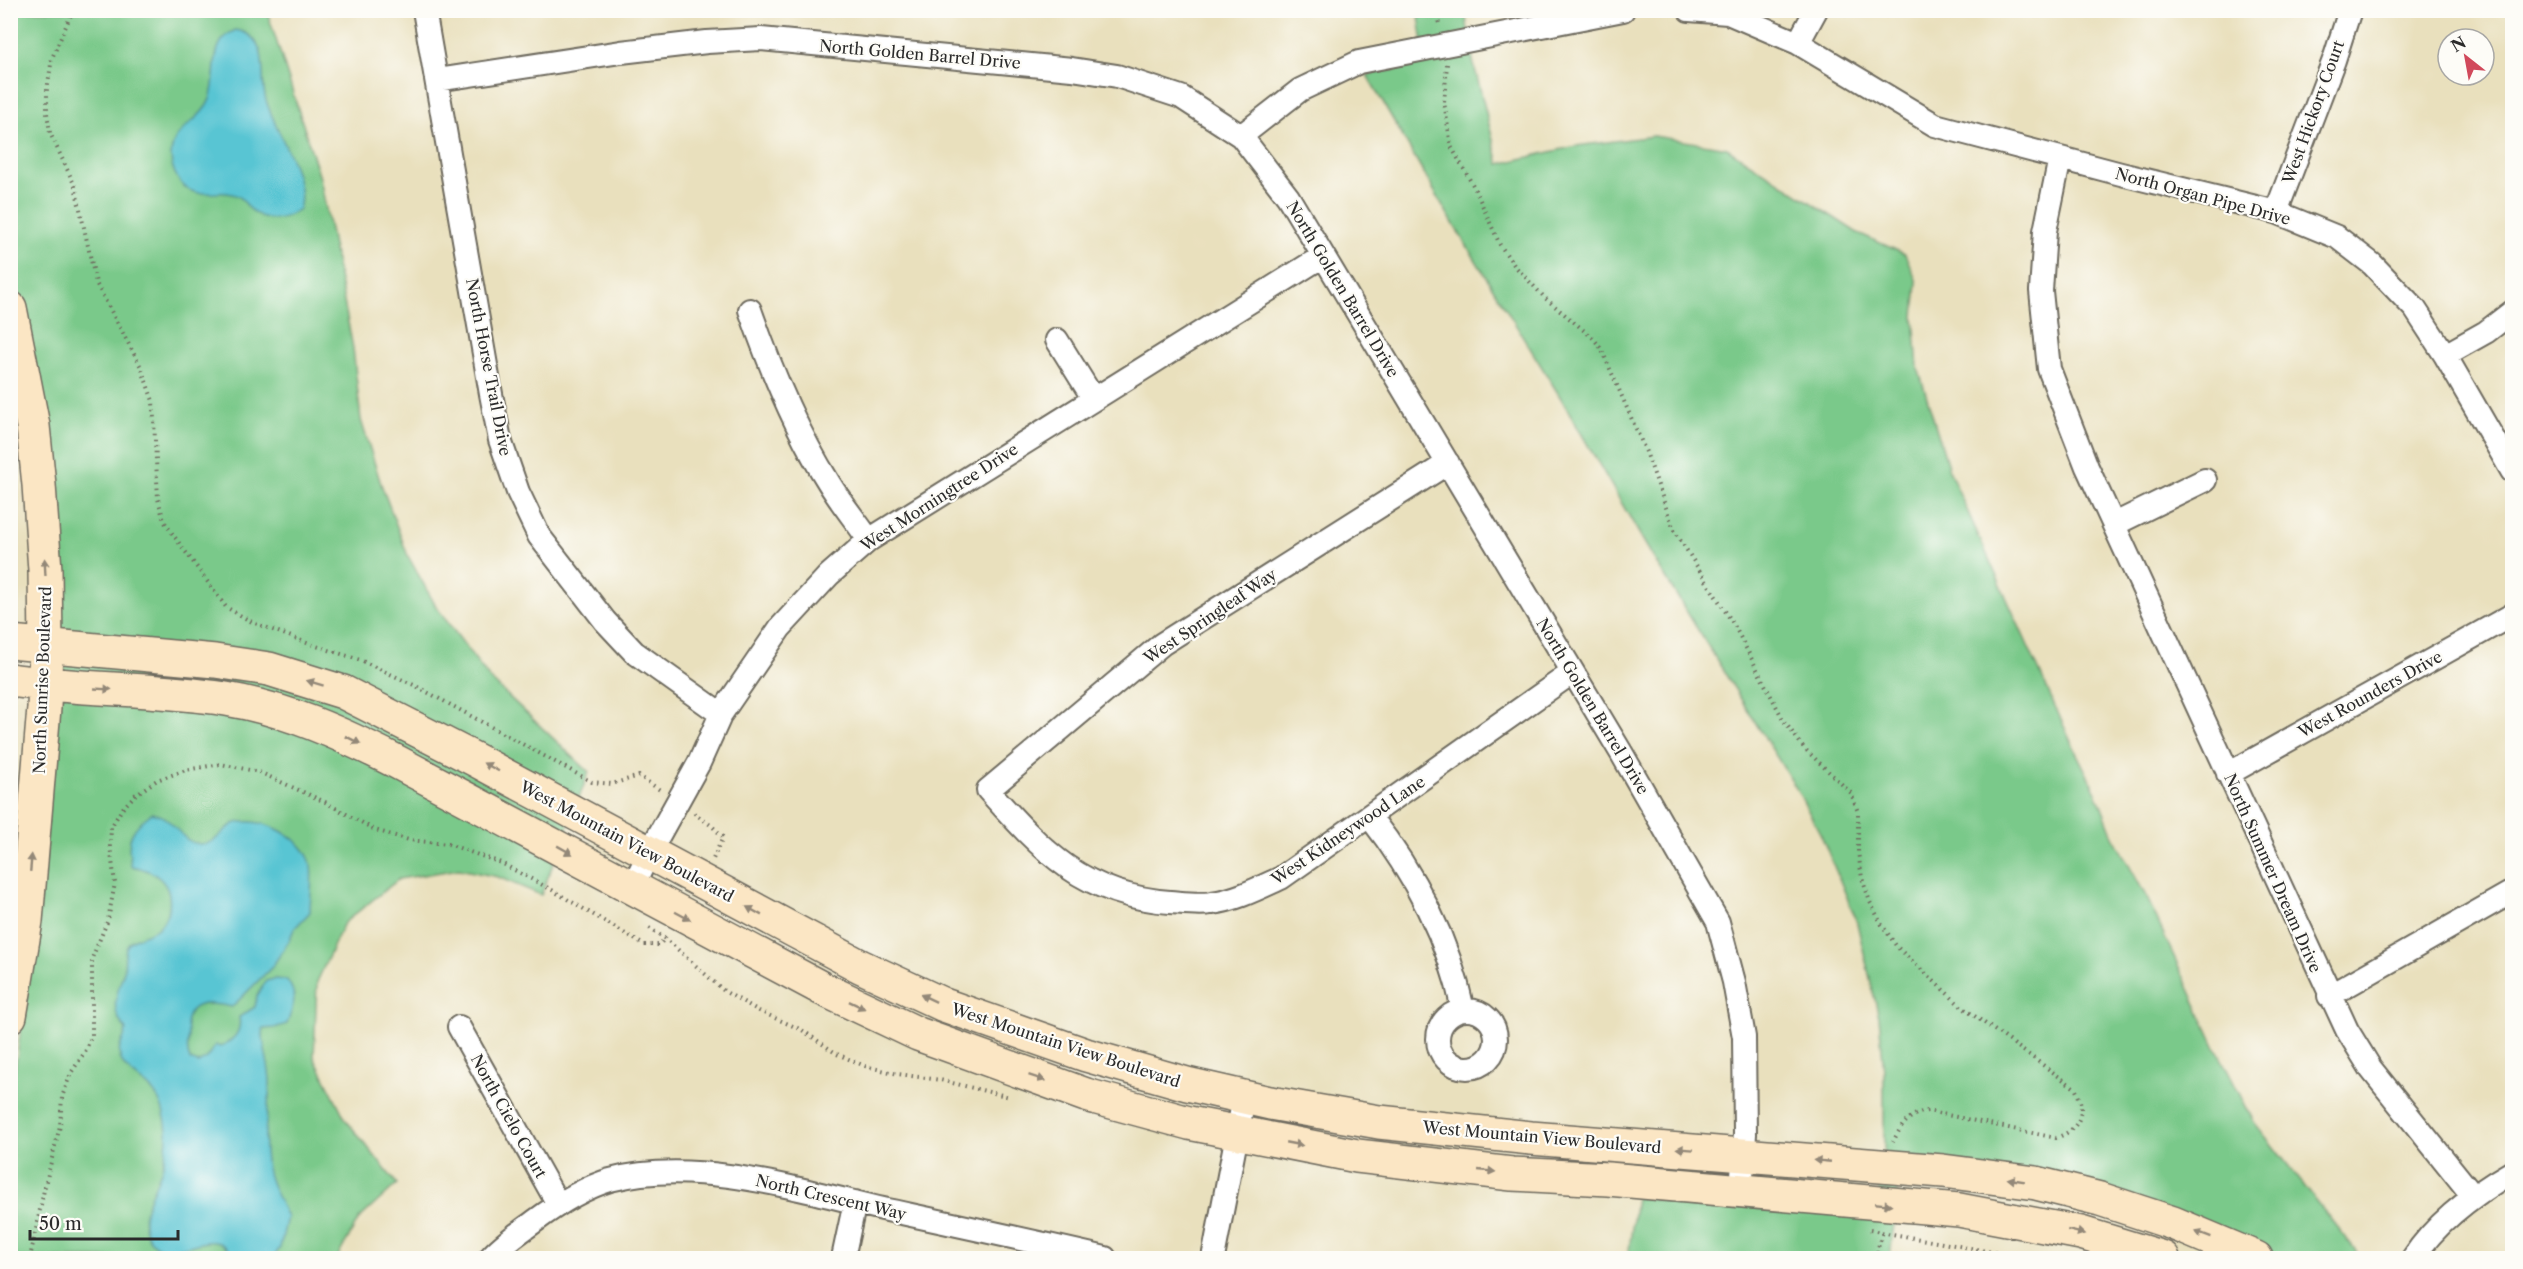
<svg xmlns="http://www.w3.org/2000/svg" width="2523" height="1269" font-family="'Libre Caslon Text',serif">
<rect width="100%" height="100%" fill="#fdfcf7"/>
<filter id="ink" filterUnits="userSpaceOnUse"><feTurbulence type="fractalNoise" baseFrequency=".0167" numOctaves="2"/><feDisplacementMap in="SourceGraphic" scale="12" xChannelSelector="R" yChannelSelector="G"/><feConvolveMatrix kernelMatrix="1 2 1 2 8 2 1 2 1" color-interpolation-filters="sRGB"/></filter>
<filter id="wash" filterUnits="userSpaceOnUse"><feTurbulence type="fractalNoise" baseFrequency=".008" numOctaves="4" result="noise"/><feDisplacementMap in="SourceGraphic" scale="24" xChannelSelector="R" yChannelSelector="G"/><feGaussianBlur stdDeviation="1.35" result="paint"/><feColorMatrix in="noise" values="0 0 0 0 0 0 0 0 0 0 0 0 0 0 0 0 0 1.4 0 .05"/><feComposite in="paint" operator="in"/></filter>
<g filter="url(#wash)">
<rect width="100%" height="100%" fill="#e9e0bd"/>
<path fill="#7ac98a" stroke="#527a5a" stroke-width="1.5" d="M10,11H267L320,178L353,348L361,420L381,484L408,556L437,608L489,678L589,772L541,895L498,877L459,869L399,879L344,923L317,982L314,1057L346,1120L397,1184L359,1219L337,1258H11V1099L21,1027L42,415L11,250Z
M1418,11H1465L1473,61L1499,164L1576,146L1654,136L1727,148L1856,232L1905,254L1917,282L1914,317L1918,368L1949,470L2072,744L2096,792L2113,836L2148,900L2217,1050L2254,1122L2361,1258H2283L2263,1247L1902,1156L1890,1258H1628L1636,1197L1875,1217L1884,1154V1072L1879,1017L1856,919L1821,835L1796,788L1651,554L1559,395L1454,225L1367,75L1426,63Z"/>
<path fill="#59c5d3" stroke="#42787f" stroke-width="1.5" d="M236,30C247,32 256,39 260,50C265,65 261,84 266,100C275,131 309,180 299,209C283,221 266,223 250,209C247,206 244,201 241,198C223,184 195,206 178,179C172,169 169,157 173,144C180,126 203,118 210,99C219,75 207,41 236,30Z
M152,813C156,814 162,815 165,818C178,827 183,843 201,844C217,845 224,827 236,823C262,816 306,838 311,865C313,880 310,897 310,912L294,929L289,941L272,967L232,1007C218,1004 193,998 187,1019C186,1023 188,1028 188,1033C189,1044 185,1050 190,1060L198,1063L207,1058L215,1045L220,1047C233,1040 242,1033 239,1017L255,1007L257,996L266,981L274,979L287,980C299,996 293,1007 287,1024L274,1028L263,1029C262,1048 270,1063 270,1083C269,1109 262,1135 266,1161C268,1182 279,1199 287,1217L280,1248L273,1258H236C231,1254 226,1246 219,1243C197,1236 168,1263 150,1240C134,1218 154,1192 161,1171C165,1159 167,1144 167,1131C166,1117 161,1099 151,1089C140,1078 115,1067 120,1047C122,1041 125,1036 126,1030C109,1009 116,997 123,974C126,966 123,954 127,946C131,937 149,935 158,928C164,923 167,915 169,908C173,882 154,870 131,866C126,839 130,829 152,813Z"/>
</g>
<g filter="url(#ink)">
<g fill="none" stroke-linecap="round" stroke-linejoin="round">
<g stroke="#6e6a5e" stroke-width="26">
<path id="street" d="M424,10L491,394L500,440L518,492L539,536L605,621L634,652L721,714
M1689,10L1728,13L1798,43L1935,125L2121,174L2276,212L2337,237L2372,264L2415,309L2445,355L2512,471
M1798,43L1816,10
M437,80L621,52L707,42L761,39L1072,69L1117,76L1181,97L1241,136L1288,197L1622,754L1718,922L1734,982L1744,1037L1745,1134L1741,1191
M1241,136L1300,90L1359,62L1623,10
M2060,158L2045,231L2041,291L2049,369L2087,467L2347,1030L2371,1069L2473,1196
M2276,212L2334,60L2350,10
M750,310C771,370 795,429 829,483C841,503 856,521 869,540
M1057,340L1093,398
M2445,355L2486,332L2512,312
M1448,463L1162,644L988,790C1042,851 1084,896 1170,902C1184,903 1199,905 1212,903C1236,900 1259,888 1281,878L1573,672
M2115,524L2205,480
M2228,774L2512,615
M1370,817C1414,873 1449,940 1463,1010
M632,888L649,853L699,763L721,714L780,628L829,575L869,540L1323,256
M2329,996L2512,892
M1438 1039a29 29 0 1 1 58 0a29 29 0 1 1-58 0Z
M459,1027L558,1204
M490,1258C503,1243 519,1233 535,1221C558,1204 583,1188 610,1180C695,1157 801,1190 883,1209C957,1225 1032,1241 1105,1258
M843,1258L855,1202
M1213,1258L1244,1098
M2413,1258C2437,1221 2474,1194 2512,1172"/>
</g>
<g stroke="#6e6a5e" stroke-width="36">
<path id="secondary" d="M10,308L33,426L39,485L45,570L46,646L44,708L26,921L10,1016
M10,642L215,661L269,669L343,692L476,760L860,966L944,1005L1086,1055L1187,1084L1270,1103L1379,1122L1531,1138L1943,1171L2036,1183L2100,1199L2173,1223L2256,1258
M10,680C82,690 154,688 226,699C287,709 342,734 397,762L823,989L918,1034L1086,1095L1189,1123L1357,1156L1512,1174L1608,1179L1959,1210L2081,1233L2163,1258"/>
</g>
<path stroke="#6e6a5e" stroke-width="4" stroke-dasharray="1.5 4.5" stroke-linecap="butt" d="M73,10L52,58L47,90V113L50,133L75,186L96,283L141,367L153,401L158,499L164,521L174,536L226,607L252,622L307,643L360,660L416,686L592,782L612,784L639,776L660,790
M1435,10L1440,27
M1447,64L1444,102L1451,146L1475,189L1500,245L1514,265L1545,298L1593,338L1601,348L1646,452L1674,530L1734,625L1784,721L1804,748L1851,793L1858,812V852L1862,878L1870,902L1882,925L1897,947L1962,1007L2075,1088C2087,1111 2081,1129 2056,1138L1928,1111C1909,1113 1901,1126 1893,1142
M694,813L712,826L723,837L713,859
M649,928L666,939L724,991L759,1011L802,1030L837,1054L865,1066L898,1074L940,1080L1010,1097
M1870,1230L2026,1258
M30,1258L44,1190L60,1126L62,1097L71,1073L85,1052L92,1035V958L108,920L115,883L110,846L111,827L122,809L135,795L157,780L186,770L221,764L259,772L325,802L375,830L409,840L448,844L501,863L552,890L644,945H659L668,935
M1875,1258L1883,1231"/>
<use href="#street" stroke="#fff" stroke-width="22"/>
<use href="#secondary" stroke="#fbe6c4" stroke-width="33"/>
</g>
<defs><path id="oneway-solid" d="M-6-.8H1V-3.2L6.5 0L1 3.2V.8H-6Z" transform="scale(1.5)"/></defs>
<g fill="#938878">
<use href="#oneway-solid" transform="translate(45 567) rotate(-93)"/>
<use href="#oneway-solid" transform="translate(315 683) rotate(-163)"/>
<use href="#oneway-solid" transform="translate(103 689) rotate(3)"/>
<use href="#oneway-solid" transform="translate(353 740) rotate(27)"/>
<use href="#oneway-solid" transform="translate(491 767) rotate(-152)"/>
<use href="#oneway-solid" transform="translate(565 850) rotate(29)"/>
<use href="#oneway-solid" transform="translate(31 863) rotate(-85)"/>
<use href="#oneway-solid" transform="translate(754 911) rotate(-151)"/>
<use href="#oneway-solid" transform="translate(683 916) rotate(28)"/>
<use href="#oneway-solid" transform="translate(928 998) rotate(-155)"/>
<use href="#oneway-solid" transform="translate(857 1005) rotate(26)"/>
<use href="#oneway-solid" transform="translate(1037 1078) rotate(19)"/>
<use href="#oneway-solid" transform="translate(1294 1144) rotate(11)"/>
<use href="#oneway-solid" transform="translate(1685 1149) rotate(-176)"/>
<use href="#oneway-solid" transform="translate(1822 1161) rotate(-175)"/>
<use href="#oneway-solid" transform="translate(1487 1171) rotate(6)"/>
<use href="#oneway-solid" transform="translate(2016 1180) rotate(-171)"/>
<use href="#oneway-solid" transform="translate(1883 1204) rotate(5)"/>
<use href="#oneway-solid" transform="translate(2076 1232) rotate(14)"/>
<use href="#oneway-solid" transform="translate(2203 1234) rotate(-159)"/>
</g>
</g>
<g text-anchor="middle" stroke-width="4.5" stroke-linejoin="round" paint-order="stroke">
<g font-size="16" fill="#2b2b2b" stroke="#fdfcf7">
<text transform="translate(920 54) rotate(5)" y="6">North Golden Barrel Drive</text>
<text transform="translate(2313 112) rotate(-70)" y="6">West Hickory Court</text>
<text transform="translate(2203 196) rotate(15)" y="6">North Organ Pipe Drive</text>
<text transform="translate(1343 289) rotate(59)" y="6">North Golden Barrel Drive</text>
<text transform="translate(489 367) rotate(79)" y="6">North Horse Trail Drive</text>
<text transform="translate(939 497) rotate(-33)" y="6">West Morningtree Drive</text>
<text transform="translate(1210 616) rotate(-34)" y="6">West Springleaf Way</text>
<text transform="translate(42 680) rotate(-88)" y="6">North Sunrise Boulevard</text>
<text transform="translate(2370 694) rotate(-29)" y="6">West Rounders Drive</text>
<text transform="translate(1593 706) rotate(59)" y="6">North Golden Barrel Drive</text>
<text transform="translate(1348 830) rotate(-34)" y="6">West Kidneywood Lane</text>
<text transform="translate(627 841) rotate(28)" y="6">West Mountain View Boulevard</text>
<text transform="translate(2273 873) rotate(66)" y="6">North Summer Dream Drive</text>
<text transform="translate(1066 1045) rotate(18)" y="6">West Mountain View Boulevard</text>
<text transform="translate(509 1116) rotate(61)" y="6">North Cielo Court</text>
<text transform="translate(1542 1137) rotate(5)" y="6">West Mountain View Boulevard</text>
<text transform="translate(831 1197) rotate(13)" y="6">North Crescent Way</text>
</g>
</g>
<rect width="2523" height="1269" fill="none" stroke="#fdfcf7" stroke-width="36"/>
<g transform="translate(2466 57) rotate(329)"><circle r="28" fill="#fdfcf7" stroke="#a9a8a5" stroke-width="1.5"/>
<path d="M0-4.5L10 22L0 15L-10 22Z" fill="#d1495b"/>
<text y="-9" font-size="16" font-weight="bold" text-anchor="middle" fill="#2b2b2b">N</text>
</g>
<path d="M30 1230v9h148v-9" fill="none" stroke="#2b2b2b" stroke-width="3"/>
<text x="39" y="1230" font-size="18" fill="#2b2b2b" stroke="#fdfcf7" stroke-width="4.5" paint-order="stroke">50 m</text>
</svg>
